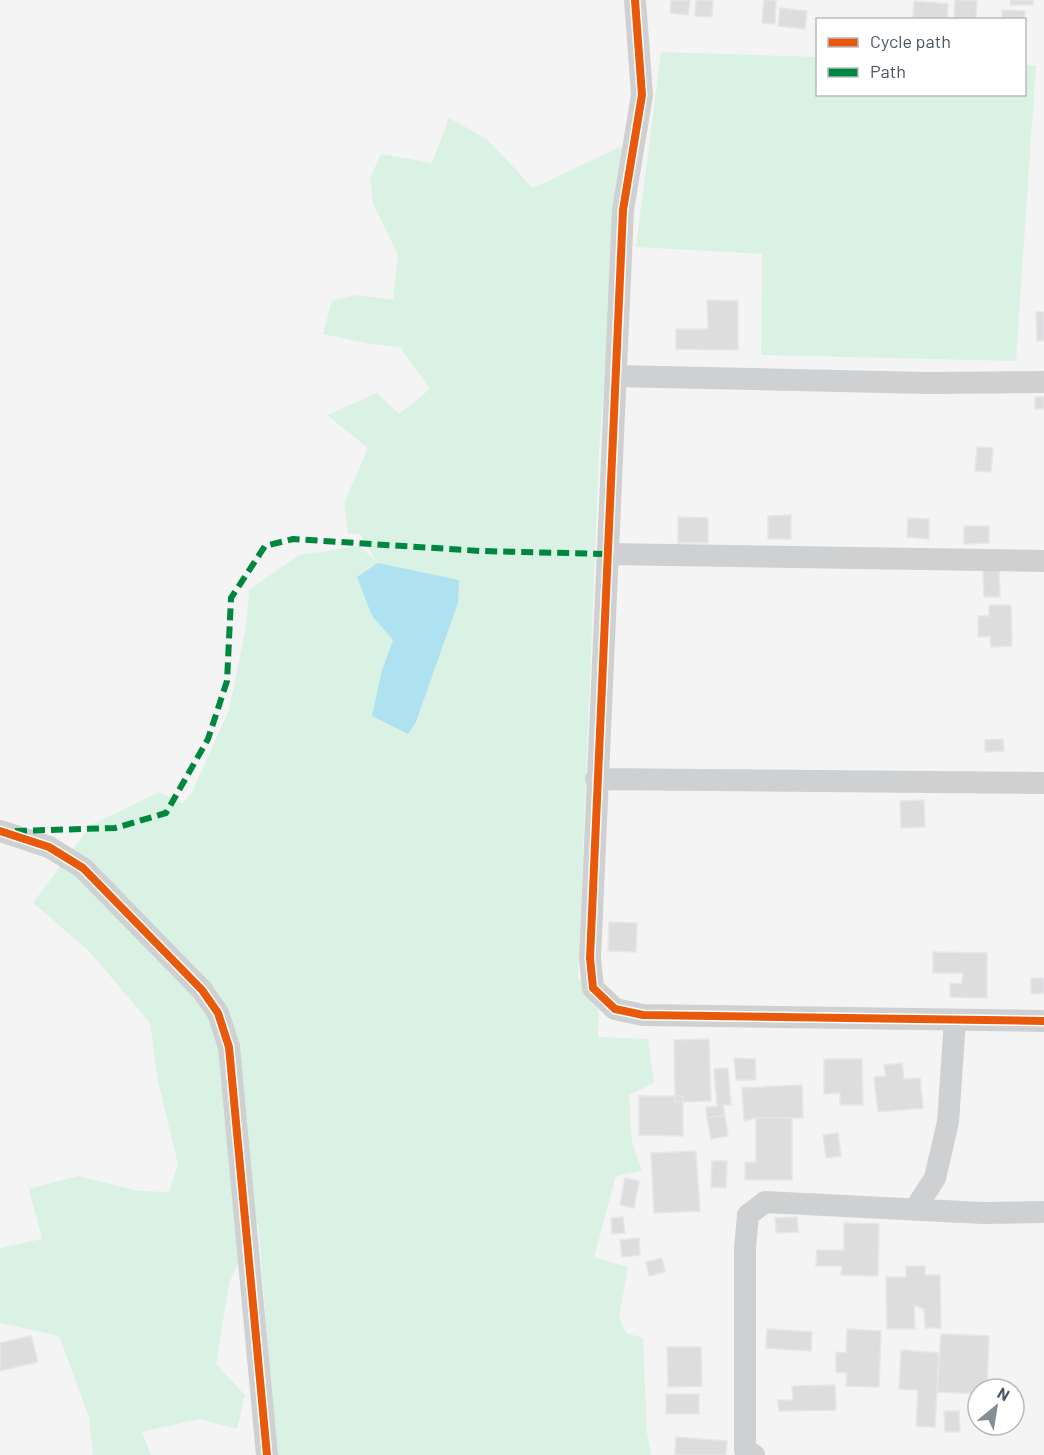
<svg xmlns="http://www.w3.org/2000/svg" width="1044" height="1455" font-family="Barlow,sans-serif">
<rect width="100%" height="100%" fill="#f4f4f4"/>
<path fill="#d9f2e3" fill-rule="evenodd" d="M661,52L817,57L818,94H1024L1025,65H1036L1016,361L761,355L762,254L636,247Z
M449,118L487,139L533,188L622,146L599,451L578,977L599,1011L598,1037L648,1039L654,1083L629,1095L632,1142L642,1171L616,1176L594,1257L628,1267L619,1317L626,1333L643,1338L647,1433L651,1455H277L258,1223L229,1283L216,1364L245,1395L237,1429L199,1419L142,1432L151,1455H93L89,1417L59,1336L0,1323V1248L42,1239L29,1189L78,1176L139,1191L169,1192L178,1164L158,1081L150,1023L88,950L33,903L91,825L159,792L183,803L192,792L229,710L246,627L249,590L299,555L359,546L376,561L360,534H348L344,503L368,448L327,415L377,393L399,414L430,389L400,347L371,344L323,334L332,300L358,295L393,300L398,255L373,204L370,178L381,154L432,163ZM357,577L458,603L416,722L408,734L382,670L393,640L372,615Z"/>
<path fill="#aee2f0" d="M378,563L459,580L458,603L416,722L408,734L372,716L382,670L393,640L372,616L357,577Z"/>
<path fill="#ddddde" stroke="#e5e6e7" stroke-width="1.5" d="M671,0H690L688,15L670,13Z
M696,0H713L712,17L695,16Z
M764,0H776L775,24L762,23Z
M955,0H977L976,20H954Z
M1011,0H1033V5H1010Z
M914,1L948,4L947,20H913Z
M780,8L807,11L805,29L778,26Z
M1002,10L1025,11L1024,22V20H1002Z
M707,300L738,301V350L676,349V329H708Z
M1036,312H1044V341H1037Z
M1035,397H1044V409H1035Z
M977,447L993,448L991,472L975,471Z
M791,515V539H768V516Z
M678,517L708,518V543H678Z
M908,518L929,519V539L907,537Z
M964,526H989V543L964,544Z
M999,569L1000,597H984L983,570Z
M989,605H1011L1012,646L991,647L990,636L978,637V616H989Z
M1003,739L1004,751L985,752V740Z
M924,800L925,827L901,828L900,801Z
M609,922L637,923L636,952L608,951Z
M933,952L987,953V998L950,997V983L962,984L963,973H933Z
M1031,978H1044V993L1031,994Z
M709,1039L711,1101L675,1102L674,1040Z
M734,1058L755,1059L756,1080H736Z
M824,1059H862L863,1105H840V1093L824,1094Z
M902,1063L904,1079L920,1078L923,1108L878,1112L874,1077L886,1076L884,1065Z
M728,1068L731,1105H723L725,1115L707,1118L706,1107L717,1106L714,1069Z
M802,1085L803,1118H756L744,1121L742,1088Z
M639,1096H683V1136L639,1135Z
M725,1115L728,1136L711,1139L707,1118Z
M756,1118H792V1180H745V1162H756Z
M838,1133L841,1156L826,1158L823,1135Z
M696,1151L700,1211L654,1213L651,1153Z
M712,1161H727L726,1188L711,1187Z
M625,1178L639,1181L634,1208L620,1205Z
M623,1217L625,1233L612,1234L611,1218Z
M797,1217L798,1232L776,1233L775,1218Z
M844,1223L879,1224L878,1276L841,1275L842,1266H816L817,1250H844Z
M639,1238L640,1255L622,1257L620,1240Z
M662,1258L665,1272L649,1276L646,1262Z
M906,1266H925V1275H940L941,1328H925L924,1309L914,1305L915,1329H887L886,1277H906Z
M767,1329L812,1332L811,1351L766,1348Z
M847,1329L881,1331L879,1387L846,1386L847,1373L836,1372V1352L846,1353Z
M941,1334L989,1336L987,1389H978V1394L937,1392Z
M31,1336L38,1362L0,1371V1343Z
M667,1347H701L702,1386L668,1387Z
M901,1350L939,1353L935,1427L916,1426L918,1390L899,1389Z
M835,1385L836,1410L779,1411L778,1400H793L792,1386Z
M666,1394H699V1414H666Z
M944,1411H959L960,1432H945Z
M676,1437L727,1441L726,1455H675Z"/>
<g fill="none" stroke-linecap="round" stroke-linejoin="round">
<path stroke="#ced0d2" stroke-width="22" d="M635,0L642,95L623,210L590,958L593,988L615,1009L643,1015L1044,1021
M616,376L927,383L1044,382
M607,554L1044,561
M596,779L1044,783
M0,831L49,847L83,868L202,990L218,1013L229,1047L267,1455
M915,1209L935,1178L948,1122L955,1020
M754,1455L745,1450V1248L748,1215L765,1202L983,1213L1044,1212"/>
<path stroke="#00873e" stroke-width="6" stroke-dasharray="12 6" stroke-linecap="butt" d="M15,831L115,828L166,813L208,739L227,681L231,598L265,546L293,539L481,551L607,554"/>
<g stroke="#fff" stroke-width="11">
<path id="cycleway" d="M635,0L642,95L623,210L590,958L593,988L615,1009L643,1015L1044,1021
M0,831L49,847L83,868L202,990L218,1013L229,1047L267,1455"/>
</g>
<use href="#cycleway" stroke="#e8590c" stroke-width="8"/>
</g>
<rect x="816" y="18" width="210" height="78" fill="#ffffff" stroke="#b7bbc0" stroke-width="1.5"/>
<rect x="828" y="38" width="30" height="9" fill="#e8590c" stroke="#b7bbc0" stroke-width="1.5"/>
<text x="870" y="48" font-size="18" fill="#4a5661">Cycle path</text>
<rect x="828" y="68" width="30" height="9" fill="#00873e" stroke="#b7bbc0" stroke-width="1.5"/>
<text x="870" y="78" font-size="18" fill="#4a5661">Path</text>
<g transform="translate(996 1407) rotate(30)"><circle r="28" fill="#ffffff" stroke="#b7bbc0" stroke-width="1.5"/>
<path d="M0-4.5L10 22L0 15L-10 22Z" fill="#868d94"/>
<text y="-9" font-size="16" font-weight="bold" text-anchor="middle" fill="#4a5661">N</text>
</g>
</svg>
